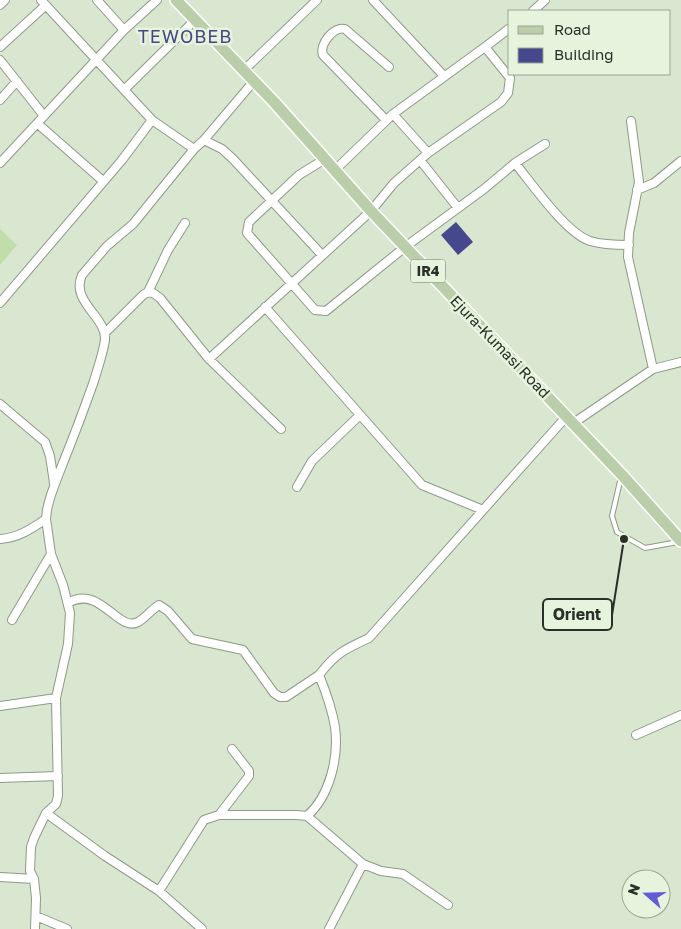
<svg xmlns="http://www.w3.org/2000/svg" width="681" height="929" font-family="'Golos Text',sans-serif">
<rect width="100%" height="100%" fill="#d9e6d0"/>
<path fill="#c0dea9" d="M0,229L17,245L0,265Z"/>
<path fill="#46488c" d="M456,222L473,242L458,255L441,235Z"/>
<g fill="none" stroke-linecap="round" stroke-linejoin="round">
<g stroke="#8e9a86" stroke-width="6">
<path id="service" d="M621,477L612,516L617,532L645,548L678,542"/>
</g>
<g stroke="#8e9a86" stroke-width="10">
<path id="minor" d="M41,0L152,120
M97,0L124,30
M373,0L444,76
M0,5L5,0
M533,11L545,0
M0,47L46,5
M0,60L44,116
M244,70L317,0
M124,90L194,21
M0,100L17,81
M393,114L428,153
M386,120L323,55C319,44 334,26 345,29L389,67
M631,121L639,182L629,233L628,257L653,369
M38,124L103,181
M204,140L222,149L233,159L322,255
M325,159L299,175L249,222L247,233L315,310L326,311L405,247L484,189L515,163L545,144
M420,160L458,208
M0,163L124,30L157,0
M515,163C532,184 566,233 590,241C603,245 616,245 629,245
M335,170L393,114L485,47
M637,190L654,183L681,161
M148,292L168,250L185,223
M0,303L122,160L152,120L194,149
M265,307L422,485L483,510
M105,333L143,295L148,292L153,293L160,298L209,359L281,429
M209,359L371,211L394,183L428,153L501,102L508,93L510,78L485,47L510,28
M0,404L45,442L50,456L54,483
M572,424L653,369L681,362
M297,487L312,461L360,415
M0,539C18,538 31,529 46,519
M68,603C100,584 118,633 138,622C144,619 152,609 159,605L168,611L192,639L243,650L274,693L280,697H286L319,675
M12,620L51,554
M0,706L56,698
M636,735L681,715
M0,778L58,776
M46,813L105,856L159,891L202,929
M219,815L249,776V771L232,749
M307,816C330,796 339,757 335,727C332,709 326,692 319,675C336,653 345,649 369,638L566,417
M0,877L34,879
M159,891L204,820L219,815H297L307,816L363,864L381,871L403,874L448,905
M36,916L67,929
M35,929L36,898L34,879L30,871L31,847L34,838L46,813L56,804L58,796L56,698L68,644L70,613L63,585L51,554L46,519L47,510C50,494 57,479 63,463C74,436 84,409 94,381C98,367 103,354 105,340C107,317 70,302 82,275L107,246L133,224L194,149L204,140L254,81
M329,929L363,864"/>
</g>
<g stroke="#fff" stroke-width="14">
<path id="primary" d="M176,0L275,103L371,211L622,475L681,541"/>
</g>
<use href="#service" stroke="#fff" stroke-width="4"/>
<use href="#minor" stroke="#fff" stroke-width="8"/>
<use href="#primary" stroke="#baceaa" stroke-width="11"/>
</g>
<g text-anchor="middle" stroke-width="5" stroke-linejoin="round" paint-order="stroke">
<rect fill="#e6f4dd" stroke="#626a5e" stroke-width="1" x="410.5" y="259.5" width="35" height="23" rx="4"/>
<g font-size="14" font-weight="bold" fill="#2a2f27">
<text x="428" y="276">IR4</text>
</g>
<g font-size="15" fill="#2a2f27" stroke="#e6f4dd">
<text transform="translate(500 347) rotate(46)" y="5">Ejura-Kumasi Road</text>
</g>
<g font-size="18" letter-spacing="1" fill="#454885" stroke="#e6f4dd">
<text x="185" y="43">TEWOBEB</text>
</g>
</g>
<path fill="none" stroke="#2a2f27" stroke-width="2" d="M624 539L612 615"/>
<circle fill="#2a2f27" stroke="#e6f4dd" stroke-width="2" cx="624" cy="539" r="5"/>
<rect fill="#e6f4dd" stroke="#2a2f27" stroke-width="2" x="543" y="599" width="69" height="31" rx="5"/>
<g font-size="16" text-anchor="middle" font-weight="bold" fill="#2a2f27">
<text x="577" y="620">Orient</text>
</g>
<rect x="508" y="10" width="162" height="65" fill="#e6f4dd" stroke="#9ba594"/>
<rect x="518" y="26" width="25" height="8" fill="#baceaa" stroke="#9ba594"/>
<text x="554" y="35" font-size="15" fill="#2a2f27">Road</text>
<rect x="518" y="48" width="25" height="15" fill="#46488c" stroke="#9ba594"/>
<text x="554" y="60" font-size="15" fill="#2a2f27">Building</text>
<g transform="translate(646 894) rotate(290)"><circle r="24" fill="#e6f4dd" stroke="#9ba594"/>
<path d="M0-4L9 19L0 12L-9 19Z" fill="#5f5cd5"/>
<text y="-8" font-size="14" font-weight="bold" text-anchor="middle" fill="#2a2f27">N</text>
</g>
</svg>
